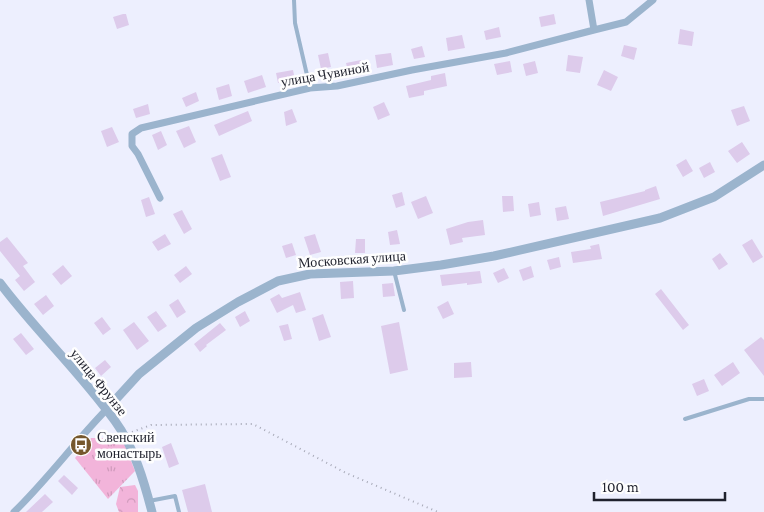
<svg xmlns="http://www.w3.org/2000/svg" width="764" height="512" font-family="'Crimson Pro',serif">
<defs>
<pattern id="forest-crowns" width="20" height="18" patternUnits="userSpaceOnUse" patternTransform="scale(1.25)"><rect width="20" height="18" fill="#f2b4da"/><path d="M2 6a3 3 0 1 1 6 0M12 15a3 3 0 1 1 6 0" fill="none" stroke="#cf9abb"/></pattern>
<pattern id="park-tufts" width="24" height="20" patternUnits="userSpaceOnUse" patternTransform="scale(1.25)"><rect width="24" height="20" fill="#f2b4da"/><path d="M3 7l-1-3M5 7V3M7 7l1-3M15 17l-1-3M17 17v-4M19 17l1-3" fill="none" stroke="#cf9abb"/></pattern>
</defs>
<rect width="100%" height="100%" fill="#edeffe"/>
<path fill="url(#forest-crowns)" d="M135,485L138,491V512H119L116,504L120,487Z"/>
<path fill="url(#park-tufts)" d="M91,438H122L135,471L108,499L75,458Z"/>
<path fill="#ddcbeb" d="M123,14H126L129,25L117,29L113,17Z
M554,14L556,24L541,27L539,17Z
M499,27L501,37L486,40L484,31Z
M680,29L694,32L692,46L678,44Z
M462,35L465,48L448,51L446,38Z
M624,45L637,48L634,60L621,56Z
M422,46L425,57L414,59L411,49Z
M328,53L331,67L321,69L318,55Z
M391,53L393,65L377,68L375,55Z
M568,55L583,57L580,73L566,71Z
M361,60L364,73L349,76L346,63Z
M510,61L512,72L497,75L494,64Z
M535,61L538,73L526,76L523,64Z
M293,70L295,80L278,83L276,73Z
M604,70L618,77L611,91L597,85Z
M445,73L447,86L424,91V95L409,98L406,86L431,80V76Z
M262,75L266,87L248,93L244,81Z
M229,84L232,96L219,100L216,88Z
M196,92L199,101L186,107L182,98Z
M384,102L390,115L378,120L373,107Z
M148,104L150,114L136,118L133,109Z
M744,106L750,121L737,126L731,110Z
M292,109L297,122L286,126L284,112Z
M248,111L252,121L219,136L214,125Z
M189,126L196,142L184,148L176,131Z
M112,127L119,142L107,147L101,131Z
M161,131L167,145L158,150L152,135Z
M742,142L750,154L737,163L728,151Z
M222,154L231,177L220,181L211,158Z
M686,159L693,171L683,177L676,165Z
M710,162L715,172L704,178L699,168Z
M656,186L660,199L603,216L600,202L645,191V190Z
M402,192L405,205L396,208L392,195Z
M426,196L433,213L418,219L411,202Z
M502,196H513L514,211L503,212Z
M149,197L155,214L146,217L141,200Z
M539,202L541,215L530,217L528,204Z
M566,206L569,219L557,221L555,208Z
M182,210L192,229L184,234L173,214Z
M483,220L485,235L462,238L463,242L450,245L446,229L468,222Z
M397,230L400,244L390,245L388,232Z
M165,234L171,244L158,251L152,242Z
M315,234L321,252L310,255L304,237Z
M7,237L28,263L23,266L35,282L24,291L15,280L20,276L0,251V242Z
M356,239H365V253H355Z
M752,239L763,257L753,263L742,245Z
M292,243L296,255L286,258L282,246Z
M599,244L602,259L573,263L571,252L591,249L590,246Z
M720,253L728,264L719,270L712,259Z
M559,257L561,267L550,270L547,260Z
M63,265L72,276L61,285L52,274Z
M186,266L192,274L180,283L174,275Z
M531,266L534,277L523,281L519,270Z
M504,268L509,278L498,283L493,273Z
M480,271L482,283L467,285V283L442,286L440,275Z
M353,281L354,298L341,299L340,282Z
M393,283L395,296L383,297L382,284Z
M661,289L689,325L683,330L655,294Z
M300,292L306,310L296,313L293,305L277,313L270,299L279,294L282,298Z
M46,295L54,306L43,315L34,304Z
M178,299L186,312L177,318L169,305Z
M448,301L454,314L443,319L437,307Z
M156,311L167,326L158,332L147,317Z
M245,311L250,321L240,327L235,317Z
M323,314L331,337L319,341L312,318Z
M102,317L111,329L103,335L94,323Z
M134,322L149,341L137,350L123,330Z
M399,322L408,370L390,374L381,326Z
M220,323L226,330L206,345L207,346L200,352L194,344Z
M288,324L292,339L284,341L279,326Z
M21,333L34,349L26,355L13,339Z
M761,337L764,340V376L744,350Z
M105,360L111,367L101,376L95,368Z
M471,362L472,377L454,378V363Z
M733,362L740,373L722,386L714,375Z
M704,379L709,391L697,396L692,384Z
M171,443L179,464L169,468L162,447Z
M64,475L78,488L72,495L58,481Z
M205,484L212,512H188L182,490Z
M45,494L53,502L42,512H26Z"/>
<g fill="none" stroke-linecap="round" stroke-linejoin="round">
<path stroke="#a7a9b7" stroke-width="2" stroke-dasharray="1 4" stroke-linecap="butt" d="M132,432L151,425L253,424L346,473L438,512"/>
<path stroke="#9bb4cd" stroke-width="4" d="M294,0L295,23L310,88
M394,271L404,310
M685,419L749,399H764
M149,501L175,496L179,512"/>
<path stroke="#9bb4cd" stroke-width="7" d="M589,0L594,30L626,22L653,0
M160,198L138,154L132,146V134L141,128L310,88L337,86L412,70L506,53L594,30
M14,512C47,480 74,443 106,410"/>
<path stroke="#9bb4cd" stroke-width="9" d="M0,283C36,331 80,372 115,421C134,447 144,481 152,512
M106,410L139,374L196,328L238,302L278,281L310,274L394,271L441,265L494,256L660,218L714,197L764,165"/>
</g>
<defs>
<g id="bus-disc" transform="scale(1.125)"><circle r="9.5" fill="#76582d" stroke="#fefefe"/><path d="M-5-6H5V4H4V6H2V4H-2V6H-4V4H-5ZM-3.5-4V0h7V-4ZM-3.5 1.2v1.5H-2V1.2ZM2 1.2v1.5H3.5V1.2Z" fill="#fff"/></g>
</defs>
<g fill-rule="evenodd">
<use href="#bus-disc" x="81" y="445"/>
</g>
<g text-anchor="middle" stroke-width="5" stroke-linejoin="round" paint-order="stroke">
<g font-size="14" fill="#1f212d" stroke="#fefefe">
<text transform="translate(325 74) rotate(-10)" y="5">улица Чувиной</text>
<text transform="translate(352 259) rotate(-4)" y="5">Московская улица</text>
<text transform="translate(99 382) rotate(51)" y="5">улица Фрунзе</text>
</g>
<g font-size="14" fill="#1f212d" stroke="#fefefe" text-anchor="start">
<text x="97" y="442">Свенский<tspan x="97" dy="16">монастырь</tspan></text>
</g>
</g>
<path d="M594 492v8h131v-8" fill="none" stroke="#1f212d" stroke-width="2.5"/>
<text x="602" y="492" font-size="15" fill="#1f212d" stroke="#fefefe" stroke-width="4" paint-order="stroke">100 m</text>
</svg>
